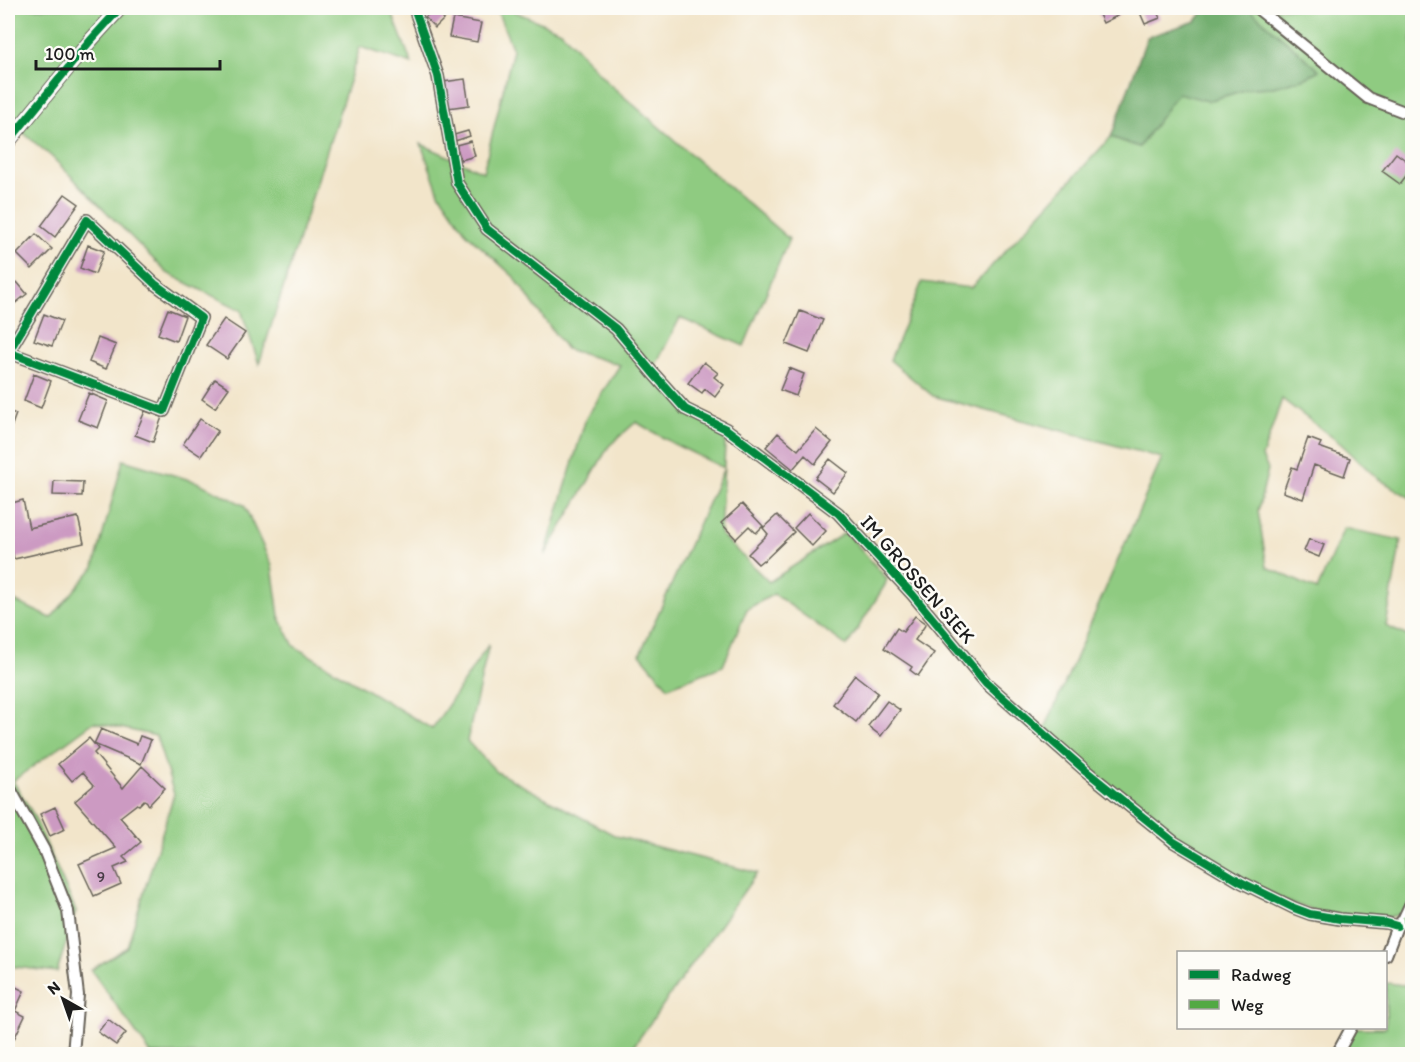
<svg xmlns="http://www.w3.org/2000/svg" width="1420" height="1062" font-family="Itim,sans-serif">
<rect width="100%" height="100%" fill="#fdfcf7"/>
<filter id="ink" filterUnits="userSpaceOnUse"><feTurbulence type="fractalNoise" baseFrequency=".0167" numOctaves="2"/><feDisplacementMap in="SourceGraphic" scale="12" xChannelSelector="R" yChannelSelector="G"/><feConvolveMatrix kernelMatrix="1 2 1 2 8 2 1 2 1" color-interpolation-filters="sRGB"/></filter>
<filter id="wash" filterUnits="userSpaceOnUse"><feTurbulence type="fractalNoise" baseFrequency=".008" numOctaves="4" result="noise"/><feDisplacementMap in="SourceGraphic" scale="24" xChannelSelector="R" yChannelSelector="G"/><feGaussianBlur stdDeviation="1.35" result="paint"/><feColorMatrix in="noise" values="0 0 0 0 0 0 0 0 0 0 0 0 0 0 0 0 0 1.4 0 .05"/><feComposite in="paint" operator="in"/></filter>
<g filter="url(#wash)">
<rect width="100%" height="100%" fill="#f2e5ca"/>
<path fill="#8fcb81" stroke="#56744e" stroke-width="1.5" d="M8,8H390L412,64L360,47L259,364L241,310L167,273L52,157L8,120Z
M496,8H506L561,31L607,82L789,239L744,346L680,318L652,372L685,409L726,429L720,534L769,582L846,532L887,579L885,585L847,646L774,594L747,609L723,666L668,687L640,654L724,468L674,444L636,422L609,446L545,555L586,418L620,365L566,349L514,277L467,234L439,193L421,144L483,172L513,50Z
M1248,8H1412V499L1377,478L1341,444L1282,399L1262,457L1268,469L1258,511L1267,567L1317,590L1344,528L1401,540L1386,626L1412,638V915H1398L1388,917L1349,916L1320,912L1290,903L1230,871L1176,839L1044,731L1162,458L933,396L890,360L922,282L971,288L1111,137L1139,147L1178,92L1208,101L1251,88L1273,87L1306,78L1319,70Z
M123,460L197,482L244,505L272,566L279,616L294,646L432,729L489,644L467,741L497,772L616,836L757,873L628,1054H151L91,970L127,947L174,794L156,736L94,722L13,781L33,814L76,911L57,972L8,966V598L51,618L94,567Z
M1386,983L1412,986V1054H1341L1353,1028H1386Z"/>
<path fill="#73af6f" stroke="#486646" stroke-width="1.5" d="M1206,8H1248L1319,70L1306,78L1273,87L1251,88L1208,101L1178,93L1139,147L1111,137L1147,37L1196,21Z"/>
<g id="blocks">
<path fill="#cc9ac2" d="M424,8H437L446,17L435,28L425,17L429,14Z
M1096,8H1115L1119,15L1103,23Z
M1138,8H1155L1160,18L1145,24Z
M453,18L481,23L477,42L449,37Z
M465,79L469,105L448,108L443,82Z
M468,131L470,136L455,141L454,135Z
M471,141L475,156L461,160L456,145Z
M1396,153L1412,165V168L1400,184L1382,171Z
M65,194L79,204L55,237L41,226Z
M36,234L52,249L32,269L17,254Z
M88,245L104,251L95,274L80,268Z
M17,282L27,294L8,309V289Z
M168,309L185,316L176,341L158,334Z
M800,311L823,320L809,353L786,344Z
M44,314L62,321L52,346L34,340Z
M224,319L245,333L227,359L206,345Z
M98,338L116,345L106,369L89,362Z
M704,362L718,373L714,377L724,385L715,397L705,389L702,393L688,383Z
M789,368L804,374L796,396L780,390Z
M34,374L51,381L41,408L24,401Z
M215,379L229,388L215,408L202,399Z
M89,393L108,401L98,428L78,420Z
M8,411L16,414L8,436Z
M145,411L162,417L153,442L135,435Z
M200,419L218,431L201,456L183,444Z
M816,429L832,442L815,464L805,455L793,469L766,447L778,433L798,450Z
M1308,438L1321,443L1319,447L1350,458L1344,476L1314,465L1303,499L1283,492L1292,467L1297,469Z
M830,459L848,473L833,492L815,478Z
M54,481L83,482L82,496L53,495Z
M23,500L29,528L78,517L84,543L14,559L8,532V504Z
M742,504L763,526L756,533L749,526L736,539L721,523Z
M808,513L826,531L812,546L794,528Z
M777,515L794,532L764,561L763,560L758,564L748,554L768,534L763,528Z
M1309,539L1324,545L1319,557L1304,551Z
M915,616L926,624L915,640L934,653L918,676L910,670L912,667L884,648L897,628L903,632Z
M855,675L878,693L856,722L833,704Z
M887,701L900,710L881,736L868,726Z
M101,729L137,744L140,736L151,740L141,764L94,744L98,749L94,753L123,788L142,766L165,788L149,805L144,800L139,805L137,804L120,817L141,842L123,857L128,862L114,868L121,884L94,896L79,864L116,848L75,801L94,785L83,772L72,781L58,764L89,738L94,744Z
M55,807L65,829L50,836L40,814Z
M8,983L24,991L15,1011L25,1016L14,1039L8,1036Z
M108,1019L126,1033L116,1045L98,1032Z"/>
</g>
</g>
<g filter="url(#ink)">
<use href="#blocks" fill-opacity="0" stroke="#676259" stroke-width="1.5"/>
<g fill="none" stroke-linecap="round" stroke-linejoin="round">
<g stroke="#676259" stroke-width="14">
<path id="street" d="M414,8L438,76L457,183L487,229L616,329L652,372L685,409L726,429L838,513L913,595L986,683L1086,771L1174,842L1241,882L1294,908L1310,914L1340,919L1387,923L1397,926
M1257,8L1368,98L1412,115
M8,353L87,220L155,284L201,318L164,411L8,352
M8,785L44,850L68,911L78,995L73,1054
M1386,955L1397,926L1403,920L1412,901
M1337,1054L1351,1028"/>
</g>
<g stroke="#676259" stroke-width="16">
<path id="secondary" d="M8,142L90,41L120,8"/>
</g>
<use href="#street" stroke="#fff" stroke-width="10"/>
<use href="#secondary" stroke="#fff" stroke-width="14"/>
<path stroke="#52a943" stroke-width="6" stroke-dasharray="12 6" stroke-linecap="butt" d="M1412,115V114
M1403,920L1412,919"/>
<g stroke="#fdfcf7" stroke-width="11">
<path id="cycleway" d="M414,8L438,76L457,183L487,229L616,329L652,372L685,409L726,429L838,513L913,595L986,683L1086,771L1174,842L1241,882L1294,908L1310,914L1340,919L1387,923L1397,926
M8,142L90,41L120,8
M8,353L87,220L155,284L201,318L164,411L8,352"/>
</g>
<use href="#cycleway" stroke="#00873e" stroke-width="8"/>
</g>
</g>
<g text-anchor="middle" stroke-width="5" stroke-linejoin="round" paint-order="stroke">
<g font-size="16" fill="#483c46">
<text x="101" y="882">9</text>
</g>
<g font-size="20" fill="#1c1c1c" stroke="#fdfcf7">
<text transform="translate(918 579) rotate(49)" y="7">IM GROSSEN SIEK</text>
</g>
</g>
<rect width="1420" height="1062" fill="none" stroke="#fdfcf7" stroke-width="30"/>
<rect x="1177" y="951" width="210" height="78" fill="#fdfcf7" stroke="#a3a29f" stroke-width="1.5"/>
<rect x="1189" y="970" width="30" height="9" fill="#00873e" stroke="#a3a29f" stroke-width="1.5"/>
<text x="1231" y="981" font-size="18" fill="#1c1c1c">Radweg</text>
<rect x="1189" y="1000" width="30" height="9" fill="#52a943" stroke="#a3a29f" stroke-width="1.5"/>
<text x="1231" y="1011" font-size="18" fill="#1c1c1c">Weg</text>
<g transform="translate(63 999) rotate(320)" stroke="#fdfcf7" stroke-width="4.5" paint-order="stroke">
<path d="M0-4.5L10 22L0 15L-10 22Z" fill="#1c1c1c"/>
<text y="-9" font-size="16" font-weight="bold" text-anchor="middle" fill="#1c1c1c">N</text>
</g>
<path d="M36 60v9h184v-9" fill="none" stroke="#1c1c1c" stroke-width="3"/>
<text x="45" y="60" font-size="18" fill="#1c1c1c" stroke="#fdfcf7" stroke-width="4.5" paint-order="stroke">100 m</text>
</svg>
